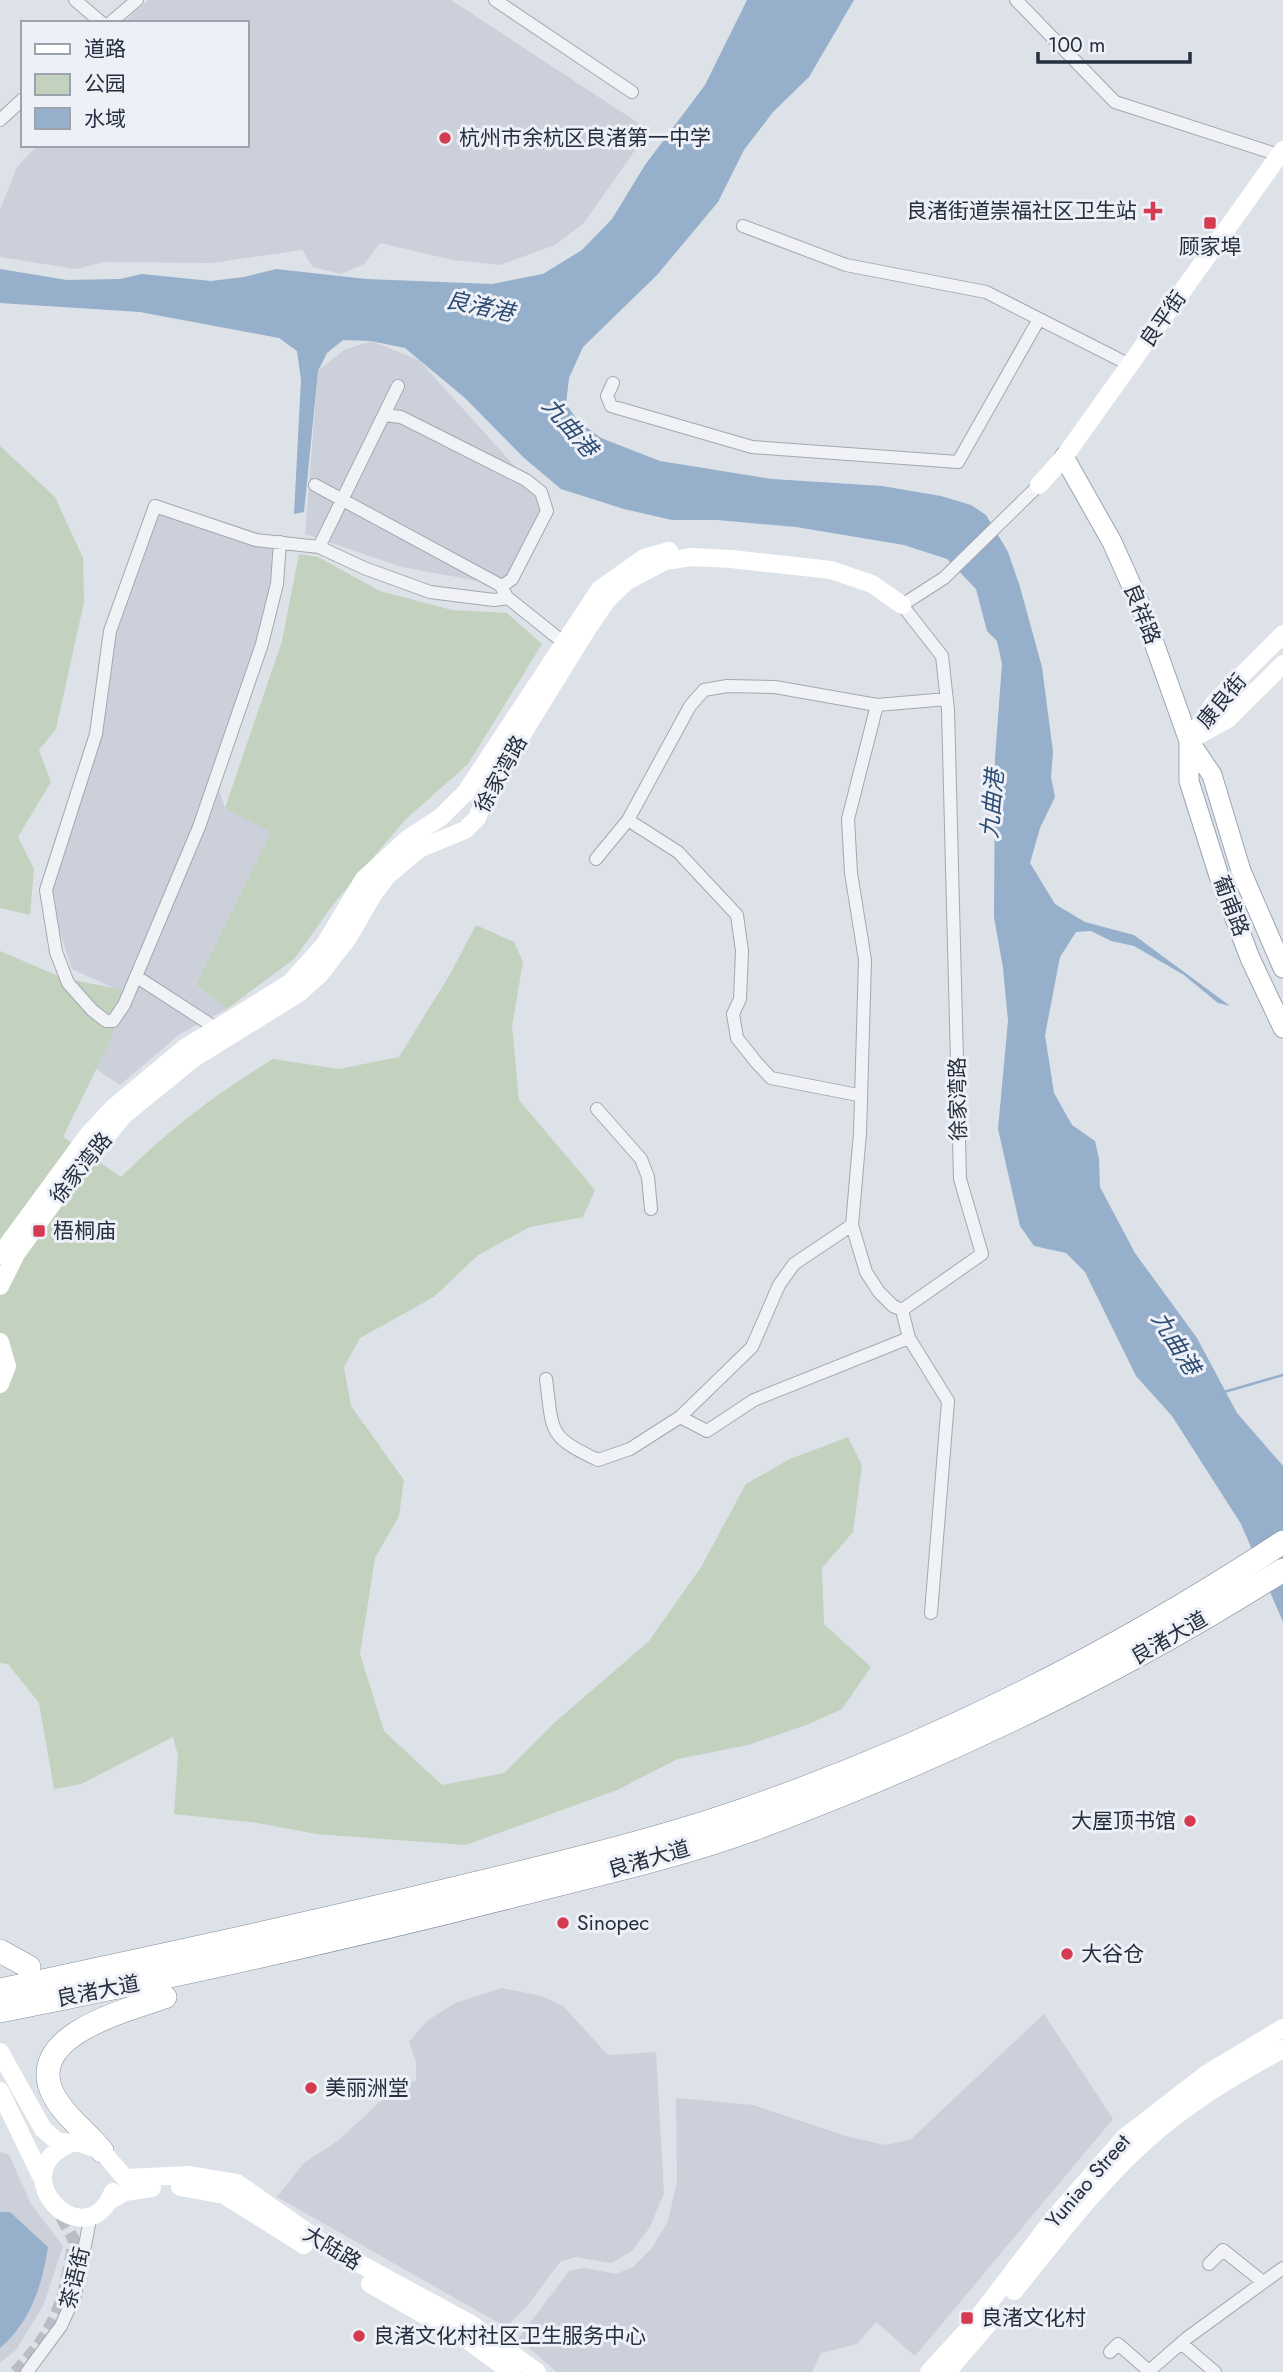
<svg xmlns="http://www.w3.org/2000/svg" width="1283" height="2372" font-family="Jost,'Noto Sans SC',sans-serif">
<rect width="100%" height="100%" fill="#dde1e8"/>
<path fill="#cbd0da" d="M148,0H451L649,130L584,223L555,245L500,265L453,260L380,243L364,264L341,274L313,267L302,250L211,263L104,262L76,269L0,257V210L17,167L38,145H247V23H123Z
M371,341L419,360L546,501L547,511L500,585L402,567L305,534L318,371L344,350Z
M155,506L275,542L262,644L215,776L225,808L272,831L196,985L227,1009L180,1034L120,1085L96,1069L129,995L72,969L46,890L96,734L110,631Z
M502,1988L541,1996L563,2006L608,2055L656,2052L664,2193L650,2227L631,2252L611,2263L575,2257L560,2262L528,2305L506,2327L277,2197L304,2163L339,2140L384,2098L416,2080V2062L409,2042L427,2021L455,2003Z
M1044,2014L1113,2119L915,2356L876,2322L857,2344L821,2353L812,2372H557L518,2339L569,2271L585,2268L616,2274L633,2267L652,2248L668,2221L677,2182L676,2098L753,2105L846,2136L885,2145L910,2140Z
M0,2152L9,2155L31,2204L63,2246L44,2304L16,2350L0,2363Z"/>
<path fill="#c3d2be" d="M0,446L55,497L83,558L84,602L56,729L39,750L51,782L18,837L34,869L30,915L0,908Z
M299,554L318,557L380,591L452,610L507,613L542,644L468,764L406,819L335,902L294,959L227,1009L196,985L271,832L225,808L282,641Z
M476,925L514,942L523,962L512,1026L519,1100L595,1190L583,1217L530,1227L478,1255L434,1297L360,1338L344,1367L351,1406L404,1480L399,1516L375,1558L360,1654L384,1731L442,1785L504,1773L554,1723L649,1641L701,1567L746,1484L790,1459L848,1437L862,1465L853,1532L822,1568L824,1624L871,1667L842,1709L809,1724L748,1745L678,1759L617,1790L466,1845L316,1834L258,1823L174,1814L178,1756L173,1737L81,1784L54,1789L39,1703L8,1664L0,1663V951L63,978L128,991L111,1039L63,1137L121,1177C167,1131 217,1093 273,1059L339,1069L399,1057L449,976Z"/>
<path fill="#96afca" d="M747,0H854L809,77L773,112L744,150L718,202L657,275L583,347L569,378L566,404L578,421L601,438L660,461L772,479L882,486L941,496L971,505L986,515L1008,552L1020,587L1042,667L1053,752L1051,777L1055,797L1040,828L1030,863L1055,904L1085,922L1134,935L1230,1006L1218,1003L1184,975L1134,946L1111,941L1091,931L1076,932L1060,957L1045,1035L1054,1093L1072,1125L1095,1141L1099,1159L1100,1187L1135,1253L1197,1338L1237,1413L1283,1466V1622L1241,1524L1172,1416L1136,1376L1085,1272L1066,1253L1034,1246L1020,1226L998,1129L1008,1021L1003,968L994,917L995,758L1002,664L997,641L987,631L976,589L947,559L904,545L796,527L718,520H672L624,509L561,489L523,457L465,398L405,348L371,341L343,340L327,353L318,371L304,512L294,514L301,380L297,351L279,338L140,312L0,303V269L67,280L120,279L142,274L211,281L244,277L276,269L366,279L492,284L543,274L582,250L612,219L645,165L705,85Z
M0,2212H10L48,2247C42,2286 31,2321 0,2348Z"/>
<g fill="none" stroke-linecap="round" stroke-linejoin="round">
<path stroke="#96afca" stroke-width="2.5" d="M1224,1392L1283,1375"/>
<path stroke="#b8bdc6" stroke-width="12" stroke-dasharray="12 6" stroke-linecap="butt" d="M15,2372C58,2328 64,2299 74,2240L57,2210"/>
<g stroke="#a2a8b2" stroke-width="14">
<path id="street" d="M75,0L102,23
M495,0L632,92
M1016,0L1115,102L1279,155
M110,23L137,0
M0,120L23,99
M743,226L846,265L986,292L1130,365
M613,383L607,396L611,406L752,447L958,462L1039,319
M384,415L401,417L526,480L541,492L547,511L512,579L501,587
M315,485L500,585L506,595
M280,542L277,584L262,644L199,827L124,1005L113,1021H106L92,1010L68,983L56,952L46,890L96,734L110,631L155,506L256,540L319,547L364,568L430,592L494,600L508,598L568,646
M319,547L398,386
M877,705L848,819L851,873L865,960L860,1133L852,1225L866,1272L879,1292L893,1306L902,1310L909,1338L948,1401L931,1613
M628,820L678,852L737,915L742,951L740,999L733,1014L737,1038L756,1062L771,1078L858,1095
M596,859L628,820L690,706L704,690L727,686L775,687L877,705L947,699
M137,977L222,1032
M597,1109L641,1159L648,1177L651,1209
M902,1310L982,1254L960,1179L948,710L942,656L902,605L944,578L1039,485
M546,1379C553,1432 547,1436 598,1460L630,1449L680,1417L752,1347L779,1285L794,1264L852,1225
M680,1417L707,1431L754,1400L909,1338
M1209,2264L1223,2250L1263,2282
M1182,2344L1215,2372
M1110,2352L1118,2344L1149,2371
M27,2372L61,2326L75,2295L91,2215
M1148,2372L1187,2338L1283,2268"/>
</g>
<g stroke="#9ca5b4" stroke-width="21">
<path id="primary" d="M1064,457L1112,542L1142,609L1189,741V781L1219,876L1250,958L1283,1028
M1189,741L1212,775L1241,871L1283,968"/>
</g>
<g stroke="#848e9f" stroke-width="24">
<path id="highway" d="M0,1951L29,1967
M0,1990C159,1956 318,1922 477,1883C568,1861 660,1839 749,1808C936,1743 1117,1651 1283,1542
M0,2011C171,1977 340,1940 509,1897C590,1876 675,1858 754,1829C939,1760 1117,1676 1283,1570
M102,2151C87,2132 64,2116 53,2094C24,2035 128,2010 165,1997"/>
</g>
<use href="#street" stroke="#f0f2f6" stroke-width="12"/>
<path stroke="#fff" stroke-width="18" d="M1039,485L1064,457L1283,150
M1192,739L1228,719L1283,664
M1189,741L1215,702L1283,634
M0,1255L88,1135L112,1109L185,1048L290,983L325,944L364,879L406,840L441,817L466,792L600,589L644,558L669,551
M0,1286L16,1254L62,1190L124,1115L194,1058L299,993L320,974L348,938L374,893L388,875L419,849L465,830L477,818L491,785L586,631L607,600L627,581L665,561L692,557L731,559L831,570L872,584L902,605
M0,1342L7,1366L0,1384
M0,2052L43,2129L58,2142L81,2143L102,2151L125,2178L190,2175L237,2183L327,2246L471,2324L537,2372
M0,2091L41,2176
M70,2144C0,2173 85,2261 113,2192
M180,2187L224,2195L304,2245
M109,2201L125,2192L152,2188
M370,2284L466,2339L511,2372
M1014,2291C1055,2241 1093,2189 1141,2145C1183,2106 1233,2076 1283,2049
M929,2372L973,2324L1054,2218L1125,2137L1205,2075L1283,2028
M947,2372L995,2316"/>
<use href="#primary" stroke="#fff" stroke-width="19"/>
<use href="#highway" stroke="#fff" stroke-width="23"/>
</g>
<g fill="#d43b51" stroke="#edf0f6" stroke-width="2.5">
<circle cx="445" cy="138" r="7"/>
<path d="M1149.5 200.5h7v7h7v7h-7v7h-7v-7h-7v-7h7z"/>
<rect x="1203" y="216" width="14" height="14" rx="3.5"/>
<rect x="32" y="1224" width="14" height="14" rx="3.5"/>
<circle cx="1190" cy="1821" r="7"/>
<circle cx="563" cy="1923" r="7"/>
<circle cx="1067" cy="1954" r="7"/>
<circle cx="311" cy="2088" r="7"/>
<rect x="960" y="2311" width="14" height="14" rx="3.5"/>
<circle cx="359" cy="2336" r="7"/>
</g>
<g text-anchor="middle" stroke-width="6" stroke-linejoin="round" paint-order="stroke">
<g font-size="21" fill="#262f3f" stroke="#edf0f6" text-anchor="start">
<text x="459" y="145">杭州市余杭区良渚第一中学</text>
<text x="1137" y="218" text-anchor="end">良渚街道崇福社区卫生站</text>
<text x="1210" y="254" text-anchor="middle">顾家埠</text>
<text x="53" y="1238">梧桐庙</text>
<text x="1176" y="1828" text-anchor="end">大屋顶书馆</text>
<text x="577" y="1930">Sinopec</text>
<text x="1081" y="1961">大谷仓</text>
<text x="325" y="2095">美丽洲堂</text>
<text x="981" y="2325">良渚文化村</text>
<text x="373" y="2343">良渚文化村社区卫生服务中心</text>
</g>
<g font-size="21" fill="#262f3f" stroke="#edf0f6">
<text transform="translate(1163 319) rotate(-55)" y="7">良平街</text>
<text transform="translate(1142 614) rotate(68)" y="7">良祥路</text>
<text transform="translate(1222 701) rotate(-50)" y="7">康良街</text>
<text transform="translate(501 774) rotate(-61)" y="7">徐家湾路</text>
<text transform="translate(1231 906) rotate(69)" y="7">葡甫路</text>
<text transform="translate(958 1099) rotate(-91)" y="7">徐家湾路</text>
<text transform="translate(81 1168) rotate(-51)" y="7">徐家湾路</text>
<text transform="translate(1169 1638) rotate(-30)" y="7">良渚大道</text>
<text transform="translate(649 1859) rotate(-16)" y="7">良渚大道</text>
<text transform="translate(98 1991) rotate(-11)" y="7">良渚大道</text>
<text transform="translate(1088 2181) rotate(-49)" y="7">Yuniao Street</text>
<text transform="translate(332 2248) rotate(31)" y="7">大陆路</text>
<text transform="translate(75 2278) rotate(-76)" y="7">茶语街</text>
</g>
<g font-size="23" font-style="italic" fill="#2e4d75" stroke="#edf0f6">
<text transform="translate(480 306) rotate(12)" y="8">良渚港</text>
<text transform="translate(570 427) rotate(49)" y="8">九曲港</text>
<text transform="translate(992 804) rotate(-85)" y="8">九曲港</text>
<text transform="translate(1176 1343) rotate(58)" y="8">九曲港</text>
</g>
</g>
<rect x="21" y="21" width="228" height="126" fill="#edf0f6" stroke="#9da3ad" stroke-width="2"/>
<rect x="35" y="44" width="35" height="10" fill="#ffffff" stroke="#9da3ad" stroke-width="2"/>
<text x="84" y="56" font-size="21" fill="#262f3f">道路</text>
<rect x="35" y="74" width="35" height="21" fill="#c3d2be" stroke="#9da3ad" stroke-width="2"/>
<text x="84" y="91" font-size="21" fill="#262f3f">公园</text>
<rect x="35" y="108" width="35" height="21" fill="#96afca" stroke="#9da3ad" stroke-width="2"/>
<text x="84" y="126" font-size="21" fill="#262f3f">水域</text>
<path d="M1038 52v10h152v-10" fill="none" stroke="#262f3f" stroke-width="3.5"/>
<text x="1048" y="52" font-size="21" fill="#262f3f" stroke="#edf0f6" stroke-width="5" paint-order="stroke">100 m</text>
</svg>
